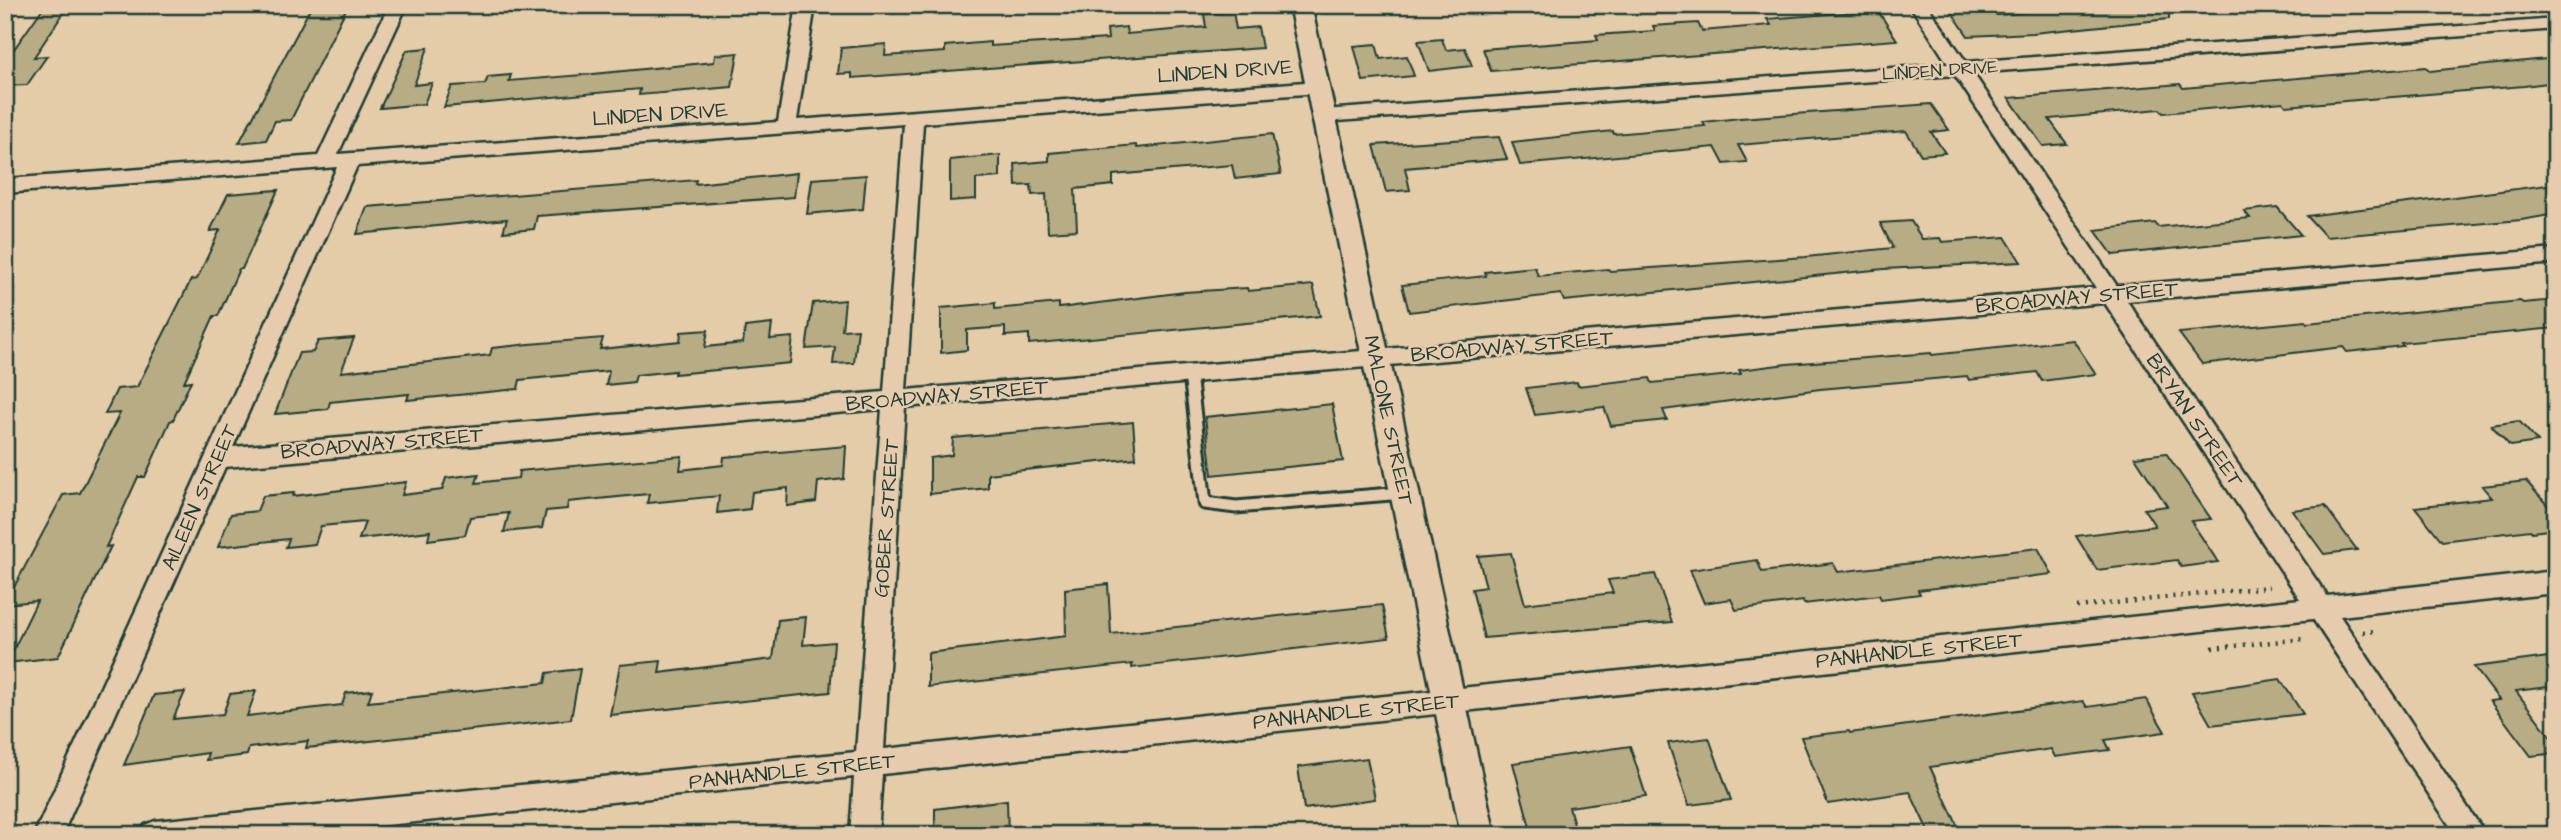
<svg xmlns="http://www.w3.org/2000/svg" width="2561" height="840" font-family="'Architects Daughter',sans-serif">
<rect width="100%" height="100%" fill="#e5cca9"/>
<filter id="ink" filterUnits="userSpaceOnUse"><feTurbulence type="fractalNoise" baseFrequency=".0143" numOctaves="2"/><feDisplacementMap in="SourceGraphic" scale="14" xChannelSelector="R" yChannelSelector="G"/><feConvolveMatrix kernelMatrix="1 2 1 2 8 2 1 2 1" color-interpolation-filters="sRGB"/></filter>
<g filter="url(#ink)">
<path fill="#b8ac84" stroke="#1f3d34" stroke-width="2" d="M45,5H69L34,57L47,56L27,85L5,86V62Z
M312,5H348L291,120L275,121L266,140L239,143Z
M1851,5H1874L1897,40L1491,71L1483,49L1598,40L1596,35L1655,31L1653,26L1698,23L1702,31L1771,25L1767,19L1856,12Z
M1947,5H1973L1977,11L1993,10L1997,15L2095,5H2169V19L2033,33L1968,36Z
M1233,12L1236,29L1258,27L1262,48L852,78V73L838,74L841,48L886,44L885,56L945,52V46L990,42V46L1108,39L1107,29L1126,27L1127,34L1206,27L1204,14Z
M1442,39L1446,50L1465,48L1472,66L1429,71L1418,41Z
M1376,44L1380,59L1407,56L1414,76L1363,81L1354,46Z
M428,48L414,85L432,83L424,104L380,108L407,50Z
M738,53L732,87L639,95L640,89L444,107L452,86L485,84L488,77L511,75L509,81L583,75L714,62L715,55Z
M2556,58V82L2524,86L2286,106L2283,102L2163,113L2160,109L2049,119L2067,144L2043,146L2009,98L2180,84L2183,88L2426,67L2430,71Z
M1931,104L1949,130L1931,132L1945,153L1921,155L1906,131L1738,145L1747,162L1724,164L1715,147L1520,165L1512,142L1613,131L1614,134L1705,126L1703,122L1740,118Z
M1272,134L1281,174L1235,179L1232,165L1113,175V185L1075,189L1077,230L1048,232L1046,194L1032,195L1031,185L1016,186L1015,164L1049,161V153L1136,145L1137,148Z
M1499,137L1507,159L1405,168L1410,190L1386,192L1374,145Z
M1000,155V177L976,179V199L950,201V160Z
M797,173L794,197L537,216L534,229L503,232L507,219L357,234L367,207L696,180L695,184Z
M866,175L863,209L807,214L812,179Z
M2547,185L2556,193V214L2521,220L2326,237L2307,216Z
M278,190L242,269H239L218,316H214L184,382L191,381L173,420L170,421L145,477H138L106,547L111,546L58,657L7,663L37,601L5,604L63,495L80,493L120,413L105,414L117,389L137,387L191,280L197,279L220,230L210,231L228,194Z
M2277,207L2301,235L2113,255L2095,230L2155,223L2158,227L2250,218L2244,211Z
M1911,221L1922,239L1940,238L1942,242L2005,237L2021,262L1884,269L1564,301L1561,294L1409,312L1402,285L1486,276L1485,272L1535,267L1538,276L1608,269L1610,271L1806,257L1893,248L1880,223Z
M1313,285L1320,316L1029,344V334L1005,336V327L967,330V350L941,353V308L995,303V309L1059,303V308L1185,292L1247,288L1248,291Z
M845,300L842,330L858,329L854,363L833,364L835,347L806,349L813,303Z
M2556,300V328L2401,343L2403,346L2347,352L2343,347L2202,364L2179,333L2306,321L2307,323L2520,301L2523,303Z
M772,324L770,339L793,337L790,363L674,374L675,371L636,375L634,382L606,385L609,371L520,380L518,389L407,400L409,394L330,402L328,409L275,414L299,353L313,352L318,341L354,338L341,372L490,355L492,348L529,344L603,338L600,349L680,341L681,332L708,330L705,347L743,343L745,327Z
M2073,340L2096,374L2042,381L2037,372L1969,380L1967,376L1820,389L1663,410L1667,420L1611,426L1604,407L1535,415L1526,388L1577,382L1578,386L1650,378L1652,383L1741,374L1739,370L1787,364L1931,353L1932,355Z
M1332,404L1343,461L1212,475L1205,417Z
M2519,421L2538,442L2510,446L2491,425Z
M1133,422L1136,458L988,474V488L930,494V458L952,455L953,438Z
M846,446L844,479L818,482L816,502L787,506L788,488L752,492L750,509L717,513L719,496L647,503L649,494L568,502L567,509L546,511L542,528L504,532L509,513L470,517L465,535L428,540L430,531L359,539L365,522L321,526L315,544L286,547L289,539L218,547L231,514L257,511L263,496L294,493L293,496L406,482L402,495L442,490L446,478L479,474L476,483L518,478L519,471L682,456L680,470L723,465L724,457Z
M2166,453L2211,519L2191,521L2218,562L2181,567L2177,560L2097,570L2076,536L2155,526L2144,509L2167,506L2135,457Z
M2526,481L2556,515V529L2532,532L2530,530L2442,541L2415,507L2492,498L2482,486Z
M2325,506L2357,550L2324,554L2292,510Z
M2038,548L2052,574L1918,590L1920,594L1881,599L1879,595L1804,604L1803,601L1736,610L1731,599L1704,603L1690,570L1757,560L1762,572L1833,563L1838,572Z
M1511,553L1525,604L1613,593L1608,580L1655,574L1672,622L1484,638L1472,589L1486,587L1478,556Z
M1108,584L1111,634L1382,605L1389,638L1132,668V664L928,687V653L1066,636L1065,589Z
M806,617L803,645L834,642L830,692L610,715L620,665L661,661L659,673L773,659L778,620Z
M2556,656V686L2516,691L2556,744V753L2531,756L2490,701L2499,700L2474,667Z
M580,669L571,719L306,748L308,741L249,748L247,755L206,760L208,753L124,765L154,695L185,692L173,719L223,714L230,694L256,691L247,716L342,705L346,693L372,690L368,702L545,683L547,673Z
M2280,679L2303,714L2211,725L2192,692Z
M2146,699L2165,732L2105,740L2110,750L2055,757L2051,749L1930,767L1962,835H1930L1910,792L1828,804L1801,737L1849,731L1850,733L2083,701L2087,707Z
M1709,738L1731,800L1689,805L1668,743Z
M1630,746L1646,796L1569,807L1577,835H1532L1513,763Z
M1367,758L1375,799L1304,809L1298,767Z
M1007,800L1008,835H935V809Z"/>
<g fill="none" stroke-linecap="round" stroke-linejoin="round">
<g stroke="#1f3d34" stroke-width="17">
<path id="service" d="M1190,374L1205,503L1236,507L1403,493"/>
</g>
<g stroke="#1f3d34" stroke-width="5">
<path id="minor" d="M389,5H407L338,154L778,122L797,5H815L797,120L1318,81L1325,83L1327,87L1325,91L1318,93L923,123L906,390L2096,288L1955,75L1324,122L1317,120L1315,116L1317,112L1324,110L1948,64L1910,5H1927L1966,62L2556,19V29L1973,73L2117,286L2556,249V263L2127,301L2327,596L2556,571V593L2340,616L2486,835H2456L2313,619L882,774L878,835H850L854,777L290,835H141L145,825L155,821L856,752L882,409L225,467L62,835H34L337,167L5,193V179L318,156ZM904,124L884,392L233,447L357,166ZM2105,303L2300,599L884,749L905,407Z"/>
</g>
<g stroke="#1f3d34" stroke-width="5">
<path id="tertiary" d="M1289,5H1311L1495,835H1461Z"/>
</g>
<path stroke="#1f3d34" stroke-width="4.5" stroke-dasharray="2 6" stroke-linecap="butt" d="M2077,607L2269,587
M2363,632L2377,631
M2212,648L2303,639"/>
<use href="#service" stroke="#e6ccad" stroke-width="11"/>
<use href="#minor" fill="#e6ccad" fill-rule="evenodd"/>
<use href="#tertiary" fill="#e6ccad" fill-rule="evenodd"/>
</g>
</g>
<g text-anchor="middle" stroke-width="5" stroke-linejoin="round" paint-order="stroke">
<g font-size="18" fill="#1f3d34" stroke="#e6ccad">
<text transform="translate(1940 70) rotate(-4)" y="6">LINDEN DRIVE</text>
</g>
<g font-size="21" fill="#1f3d34" stroke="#e6ccad">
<text transform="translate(1225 71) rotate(-4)" y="7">LINDEN DRIVE</text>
<text transform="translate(660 114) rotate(-4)" y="7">LINDEN DRIVE</text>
<text transform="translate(2077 297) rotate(-5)" y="7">BROADWAY STREET</text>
<text transform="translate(1512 346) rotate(-5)" y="7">BROADWAY STREET</text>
<text transform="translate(947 395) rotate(-5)" y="7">BROADWAY STREET</text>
<text transform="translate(1389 420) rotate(78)" y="7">MALONE STREET</text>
<text transform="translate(2195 420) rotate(56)" y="7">BRYAN STREET</text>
<text transform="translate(382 443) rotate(-5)" y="7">BROADWAY STREET</text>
<text transform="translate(199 497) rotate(-66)" y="7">AILEEN STREET</text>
<text transform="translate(886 518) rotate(-86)" y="7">GOBER STREET</text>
<text transform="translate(1919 650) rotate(-6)" y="7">PANHANDLE STREET</text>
<text transform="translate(1356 711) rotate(-6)" y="7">PANHANDLE STREET</text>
<text transform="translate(792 771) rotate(-6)" y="7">PANHANDLE STREET</text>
</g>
</g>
<rect width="2561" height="840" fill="none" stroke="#e6ccad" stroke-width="28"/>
<rect x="14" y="14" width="2533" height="812" fill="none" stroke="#1f3d34" stroke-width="2.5" filter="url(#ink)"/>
</svg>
